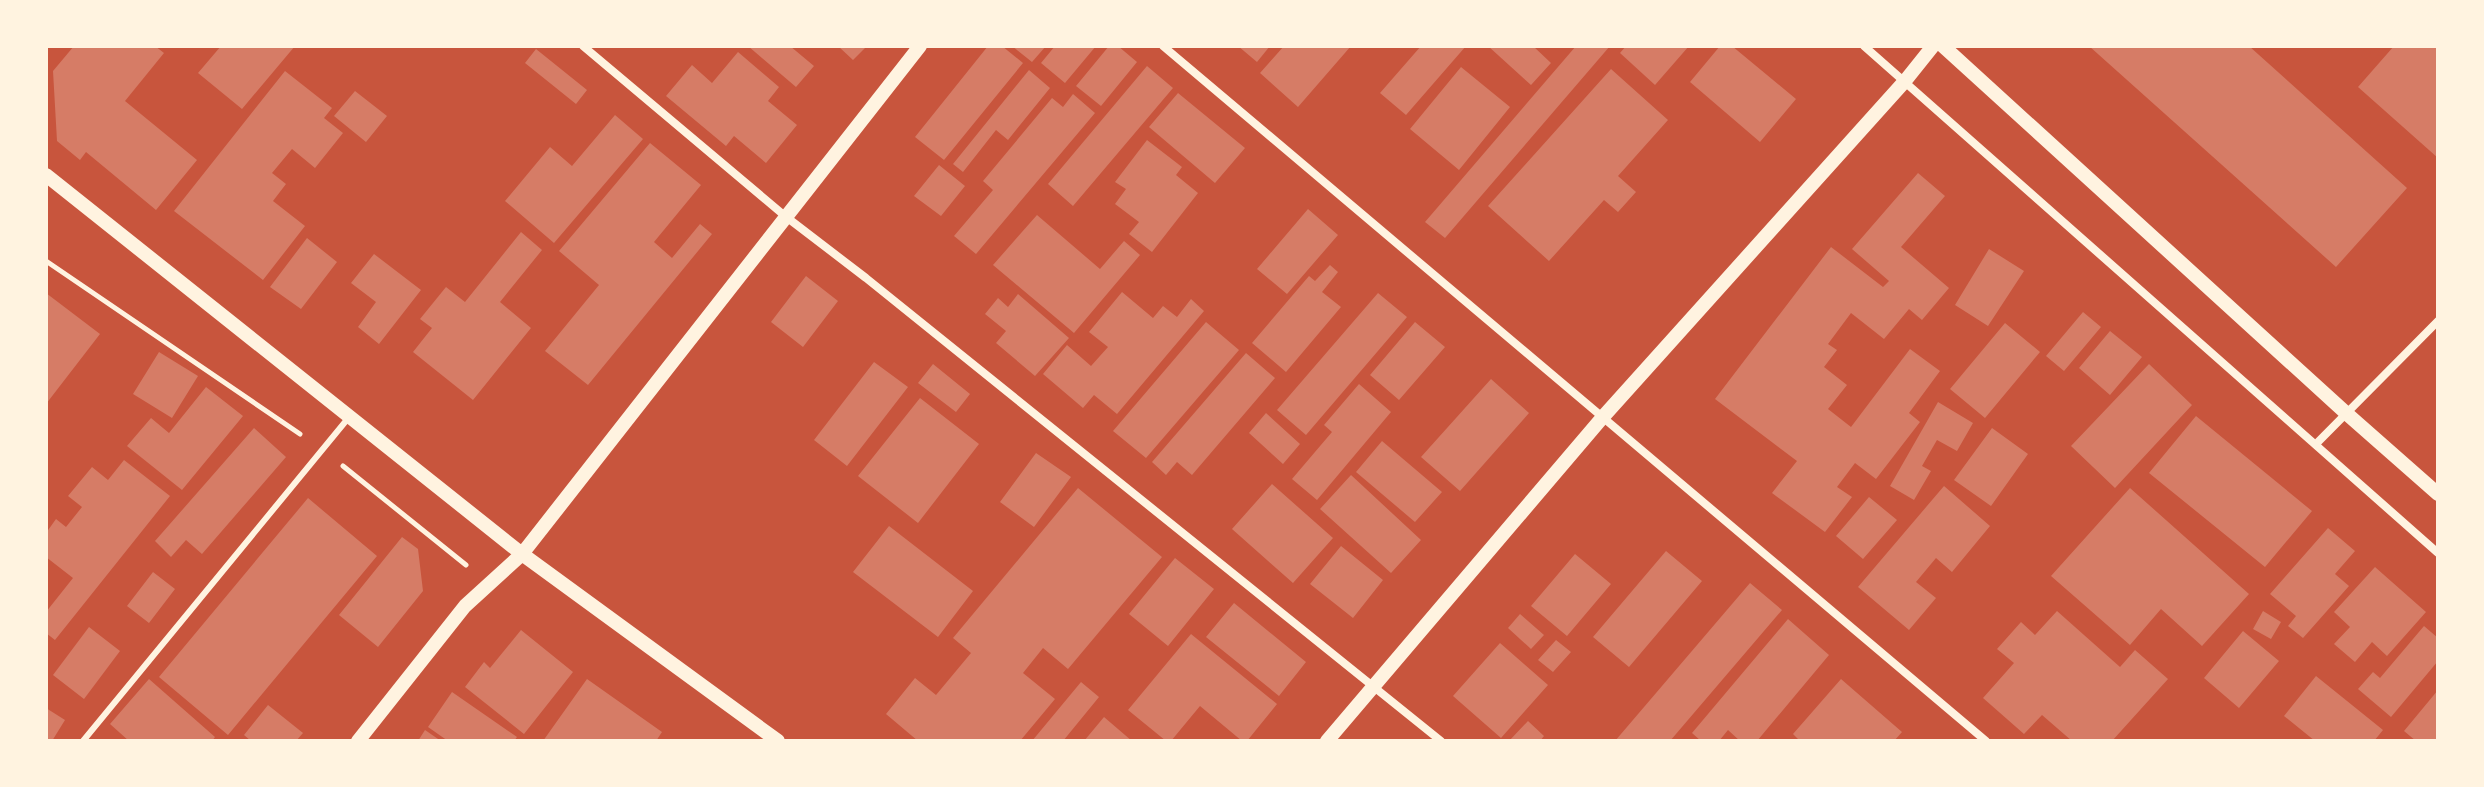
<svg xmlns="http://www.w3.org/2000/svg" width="2484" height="787" font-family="'Public Sans',sans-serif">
<rect width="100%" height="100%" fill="#c8553d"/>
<path fill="#d67c66" d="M74,46H155L164,53L125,101L197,160L156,210L86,152L80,160L57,141L53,71Z
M221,46H295L242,109L198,73Z
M748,46H790L814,66L796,87Z
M838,46H867L853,60Z
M988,46H1002L1023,63L944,160L915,137Z
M1012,46H1046L1032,62Z
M1055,46H1096L1065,83L1041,63Z
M1109,46H1118L1137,62L1101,106L1076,86Z
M1238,46H1270L1257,62Z
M1284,46H1351L1298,107L1260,73Z
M1421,46H1466L1406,115L1380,93Z
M1488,46H1533L1551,63L1531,85Z
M1576,46H1610L1445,238L1425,222Z
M1626,46H1689L1655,85L1620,53Z
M1720,46H1732L1796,99L1760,142L1690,82Z
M2089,46H2249L2407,188L2336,267Z
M2394,46H2438V158L2358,87Z
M536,49L587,90L576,104L525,63Z
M738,52L779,87L768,101L797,125L766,163L734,136L726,146L666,96L692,65L712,83Z
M1147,66L1173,88L1073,206L1048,184Z
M1461,67L1510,107L1459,170L1410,129Z
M1611,69L1668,120L1618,176L1636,192L1618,212L1604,200L1549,261L1488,206Z
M1029,70L1050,88L1008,140L996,130L963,172L953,164Z
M285,71L332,108L324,118L343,133L315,168L292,149L272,173L286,184L273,201L305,226L263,280L174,211Z
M355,91L387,116L366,142L334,116Z
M1178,93L1245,148L1215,183L1149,127Z
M1073,94L1095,113L976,254L954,236L993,190L983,181L1052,98L1063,107Z
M615,115L643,139L554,243L505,201L550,147L572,166Z
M1147,140L1182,167L1176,175L1198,193L1152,252L1129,234L1139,222L1115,204L1126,189L1115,182Z
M650,143L701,185L654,242L672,258L700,224L712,234L588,385L545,351L599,285L559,251Z
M939,165L965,186L941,216L914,196Z
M1918,173L1945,196L1901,247L1949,288L1922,320L1909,309L1884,339L1851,313L1828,344L1837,350L1824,367L1847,385L1828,409L1851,427L1910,349L1940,371L1909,413L1920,422L1876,479L1855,463L1837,487L1852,497L1825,532L1772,493L1797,461L1715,399L1831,247L1883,287L1889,281L1852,249Z
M1308,209L1338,235L1287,294L1257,269Z
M1037,215L1100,269L1124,241L1140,255L1074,333L993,265Z
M521,232L542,250L500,302L531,328L473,400L413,352L432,328L420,319L446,287L465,302Z
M307,238L337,262L301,309L270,287Z
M1989,249L2024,271L1988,326L1955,305Z
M374,254L421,290L379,344L358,327L376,302L351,283Z
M1330,265L1338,272L1322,292L1341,307L1286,372L1252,343L1309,276L1315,281Z
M806,276L838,301L803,347L771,322Z
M1122,292L1153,318L1163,306L1177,317L1191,299L1204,311L1117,414L1094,395L1083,408L1043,374L1067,345L1091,366L1108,347L1089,332Z
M46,293L100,334L46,404Z
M1378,293L1407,317L1306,435L1277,410Z
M1018,294L1069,338L1035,376L996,343L1006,331L985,314L998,298L1008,307Z
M2083,312L2101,327L2064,371L2046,356Z
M1206,322L1239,350L1146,458L1113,431Z
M1415,322L1445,347L1399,400L1370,375Z
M2005,323L2040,352L1985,418L1950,389Z
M2110,331L2142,357L2110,395L2079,368Z
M159,352L198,376L172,418L133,394Z
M1246,353L1275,378L1192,475L1177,462L1166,475L1152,462Z
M874,362L908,387L847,466L814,440Z
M933,364L970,394L956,412L918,383Z
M2149,364L2192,405L2115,488L2071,446Z
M1491,379L1529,413L1460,491L1421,457Z
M1359,384L1391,412L1317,500L1292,479L1332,432L1324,425Z
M206,387L243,416L182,490L127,446L151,418L169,433Z
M920,398L979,444L918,523L858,476Z
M1938,402L1973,423L1957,451L1937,440L1922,466L1931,471L1914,500L1890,486Z
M1266,413L1300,444L1283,464L1249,433Z
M2196,416L2312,511L2265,567L2149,473Z
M254,428L286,457L202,554L186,540L171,557L155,541Z
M1992,428L2028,454L1991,506L1954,480Z
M1382,441L1442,492L1415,522L1356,472Z
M1036,453L1071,477L1034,527L1000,502Z
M124,460L170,496L55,640L46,633V612L73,578L46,557V533L56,519L66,527L82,507L68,496L92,467L108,480Z
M1351,475L1421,540L1391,573L1320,509Z
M1272,484L1333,538L1293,583L1232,529Z
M1944,486L1990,526L1952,572L1936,558L1916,582L1936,598L1909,630L1858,587Z
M1078,488L1162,557L1068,669L1043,648L1023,673L1055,699L1020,741H918L886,714L915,678L936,695L971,653L953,638Z
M2130,488L2249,594L2202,646L2161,609L2130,645L2051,576Z
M1869,497L1897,520L1863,559L1836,536Z
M308,498L377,556L228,735L159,677Z
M889,526L973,591L938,637L853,572Z
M2328,528L2355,551L2335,574L2349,586L2303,638L2288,626L2296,616L2270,594Z
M402,537L418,549L423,591L378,647L339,615Z
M1341,546L1383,580L1353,618L1310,584Z
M1666,551L1702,581L1629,667L1593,637Z
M1575,554L1611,584L1567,636L1531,606Z
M1175,558L1214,589L1168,646L1129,614Z
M2375,567L2426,612L2387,656L2372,642L2355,662L2334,644L2350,627L2334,612Z
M153,572L175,589L149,623L127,606Z
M1750,583L1782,610L1670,741H1615Z
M1234,603L1306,662L1279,696L1206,637Z
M2057,611L2120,667L2135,650L2168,679L2112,741H2072L2042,715L2024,734L1983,698L2014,663L1997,649L2021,622L2035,635Z
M2263,611L2281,622L2271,639L2253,629Z
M1520,614L1544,635L1531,649L1508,628Z
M1788,619L1829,655L1757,741H1740L1728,730L1719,741H1701L1692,733Z
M2424,626L2438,638V661L2391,717L2358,689L2373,672L2380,678Z
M89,627L120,651L84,699L53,675Z
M521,630L573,672L524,734L465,687L484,662L490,668Z
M2243,631L2279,661L2239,708L2204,678Z
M1191,634L1277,704L1247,741H1242L1200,706L1171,741H1166L1128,710Z
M1556,640L1571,652L1553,672L1538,660Z
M1500,643L1548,685L1501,738L1453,696Z
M2316,676L2383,730L2374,741H2315L2284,716Z
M149,679L215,737L212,741H129L110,724Z
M587,679L662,732L656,741H543Z
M1841,679L1902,732L1894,741H1800L1793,734Z
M1081,682L1099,697L1063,741H1032Z
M2438,690V741H2416L2404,731Z
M452,692L517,737L514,741H448L428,727Z
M268,705L303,733L296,741H251L244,735Z
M46,708L65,720L52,741H46Z
M1104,717L1132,741H1084Z
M1528,721L1544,736L1540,741H1509Z
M425,730L441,741H418Z"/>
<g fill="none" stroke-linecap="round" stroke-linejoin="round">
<path stroke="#fff3e0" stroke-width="5" d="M46,261L300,434
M343,466L466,565"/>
<path stroke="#fff3e0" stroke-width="6" d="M83,741L350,416"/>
<path stroke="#fff3e0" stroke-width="8" d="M583,46L785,216L866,278L1441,741
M1163,46L1986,741
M1864,46L2438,553
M2316,444L2438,321"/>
<path stroke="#fff3e0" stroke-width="14" d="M1943,46L2346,413L2438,494
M46,175L522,554L778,741
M358,741L465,606L522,554L920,46
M1327,741L1602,418L1905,81L1933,46"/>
</g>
<rect width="2484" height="787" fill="none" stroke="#fff3e0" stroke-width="96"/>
</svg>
